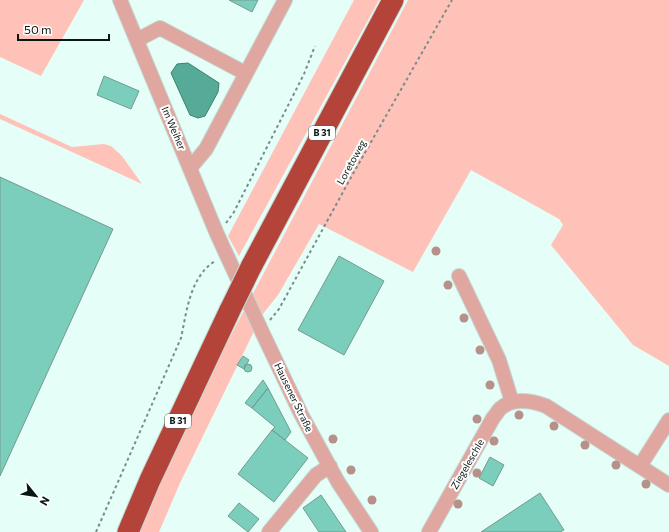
<svg xmlns="http://www.w3.org/2000/svg" width="669" height="532" font-family="Commissioner,sans-serif">
<rect width="100%" height="100%" fill="#e5fef7"/>
<path fill="#ffc2b9" d="M0,0H84L41,76L0,57Z
M354,0H379L239,256L228,236Z
M408,0H669V366L633,345L551,245L563,225L559,219L471,170L413,272L319,224L278,295L262,315L180,483L159,532H139L160,482L211,373Z
M0,114L72,147L104,144L111,146L122,156L142,184L0,119Z"/>
<path fill="#56ab98" stroke="#3f7f70" d="M188,63L219,83L218,92L205,116L198,118L190,115L171,73L177,64Z"/>
<path fill="#7acebb" stroke="#749b91" d="M229,0H258L252,12Z
M104,76L139,91L131,109L97,95Z
M0,177L113,229L0,476Z
M339,256L384,281L344,355L298,330Z
M243,356L249,360L244,369L237,365Z
M244 368a4 4 0 1 1 8 0a4 4 0 1 1-8 0Z
M263,380L268,388L252,408L245,403Z
M268,388L291,432L285,440L272,430L275,427L252,408Z
M272,430L308,458L274,502L238,474Z
M490,457L504,465L493,486L479,478Z
M540,493L564,530L560,532H481Z
M321,495L346,532H319L303,508Z
M239,503L259,519L248,532L228,516Z"/>
<g fill="none" stroke-linecap="round" stroke-linejoin="round">
<g stroke="#c2d9d3" stroke-width="16">
<path id="minor" d="M120,0L217,234L263,334L301,414L338,482L371,532
M137,40L160,28L245,73
M190,168L206,149L285,0
M459,276L499,360L512,402
M640,466L669,420
M269,532L316,475L330,466
M429,532L493,418C496,415 498,410 501,408C514,397 532,401 546,406L669,485"/>
</g>
<g stroke="#c2d9d3" stroke-width="23">
<path id="highway" d="M251,267L393,0
M128,532L150,480L230,310"/>
</g>
<path stroke="#7a8e89" stroke-width="2" stroke-dasharray="3 3" stroke-linecap="butt" d="M226,223L234,212L304,74L315,46
M270,320L279,309L354,172L452,0
M96,532L181,338C187,310 190,277 215,261"/>
<use href="#minor" stroke="#dfa79f" stroke-width="14"/>
<use href="#highway" stroke="#b4443a" stroke-width="21"/>
<g stroke="#c2d9d3" stroke-width="23" stroke-linecap="butt">
<path id="highway-bridge" d="M230,310L251,267"/>
</g>
<use href="#highway-bridge" stroke="#b4443a" stroke-width="21"/>
</g>
<g fill="#b59189">
<circle cx="436" cy="251" r="4.5"/>
<circle cx="448" cy="285" r="4.5"/>
<circle cx="464" cy="318" r="4.5"/>
<circle cx="480" cy="350" r="4.5"/>
<circle cx="490" cy="385" r="4.5"/>
<circle cx="519" cy="415" r="4.5"/>
<circle cx="477" cy="419" r="4.5"/>
<circle cx="554" cy="426" r="4.5"/>
<circle cx="333" cy="439" r="4.5"/>
<circle cx="494" cy="441" r="4.5"/>
<circle cx="585" cy="445" r="4.5"/>
<circle cx="616" cy="465" r="4.5"/>
<circle cx="351" cy="470" r="4.5"/>
<circle cx="477" cy="473" r="4.5"/>
<circle cx="646" cy="484" r="4.5"/>
<circle cx="372" cy="500" r="4.5"/>
<circle cx="458" cy="504" r="4.5"/>
</g>
<g text-anchor="middle" stroke-width="4" stroke-linejoin="round" paint-order="stroke">
<g fill="#fff" stroke="#525d5a" stroke-width="1">
<rect x="309" y="126" width="26" height="14" rx="3"/>
<rect x="165" y="414" width="26" height="14" rx="3"/>
</g>
<g font-size="9" font-weight="bold" fill="#081714">
<text x="322" y="136">B 31</text>
<text x="178" y="424">B 31</text>
</g>
<g font-size="10" fill="#081714" stroke="#fff">
<text transform="translate(174 128) rotate(67)" y="4">Im Weiher</text>
<text transform="translate(351 162) rotate(-61)" y="4">Loretoweg</text>
<text transform="translate(294 397) rotate(64)" y="4">Hausener Straße</text>
<text transform="translate(467 464) rotate(-60)" y="4">Ziegeleschle</text>
</g>
</g>
<g transform="translate(36 496) rotate(120)" stroke="#ffffff" stroke-width="3" paint-order="stroke">
<path d="M0-3L7 15L0 10L-7 15Z" fill="#081714"/>
<text y="-6" font-size="11" font-weight="bold" text-anchor="middle" fill="#081714">N</text>
</g>
<path d="M18 34v6h91v-6" fill="none" stroke="#081714" stroke-width="2"/>
<text x="24" y="34" font-size="12" fill="#081714" stroke="#ffffff" stroke-width="3" paint-order="stroke">50 m</text>
</svg>
